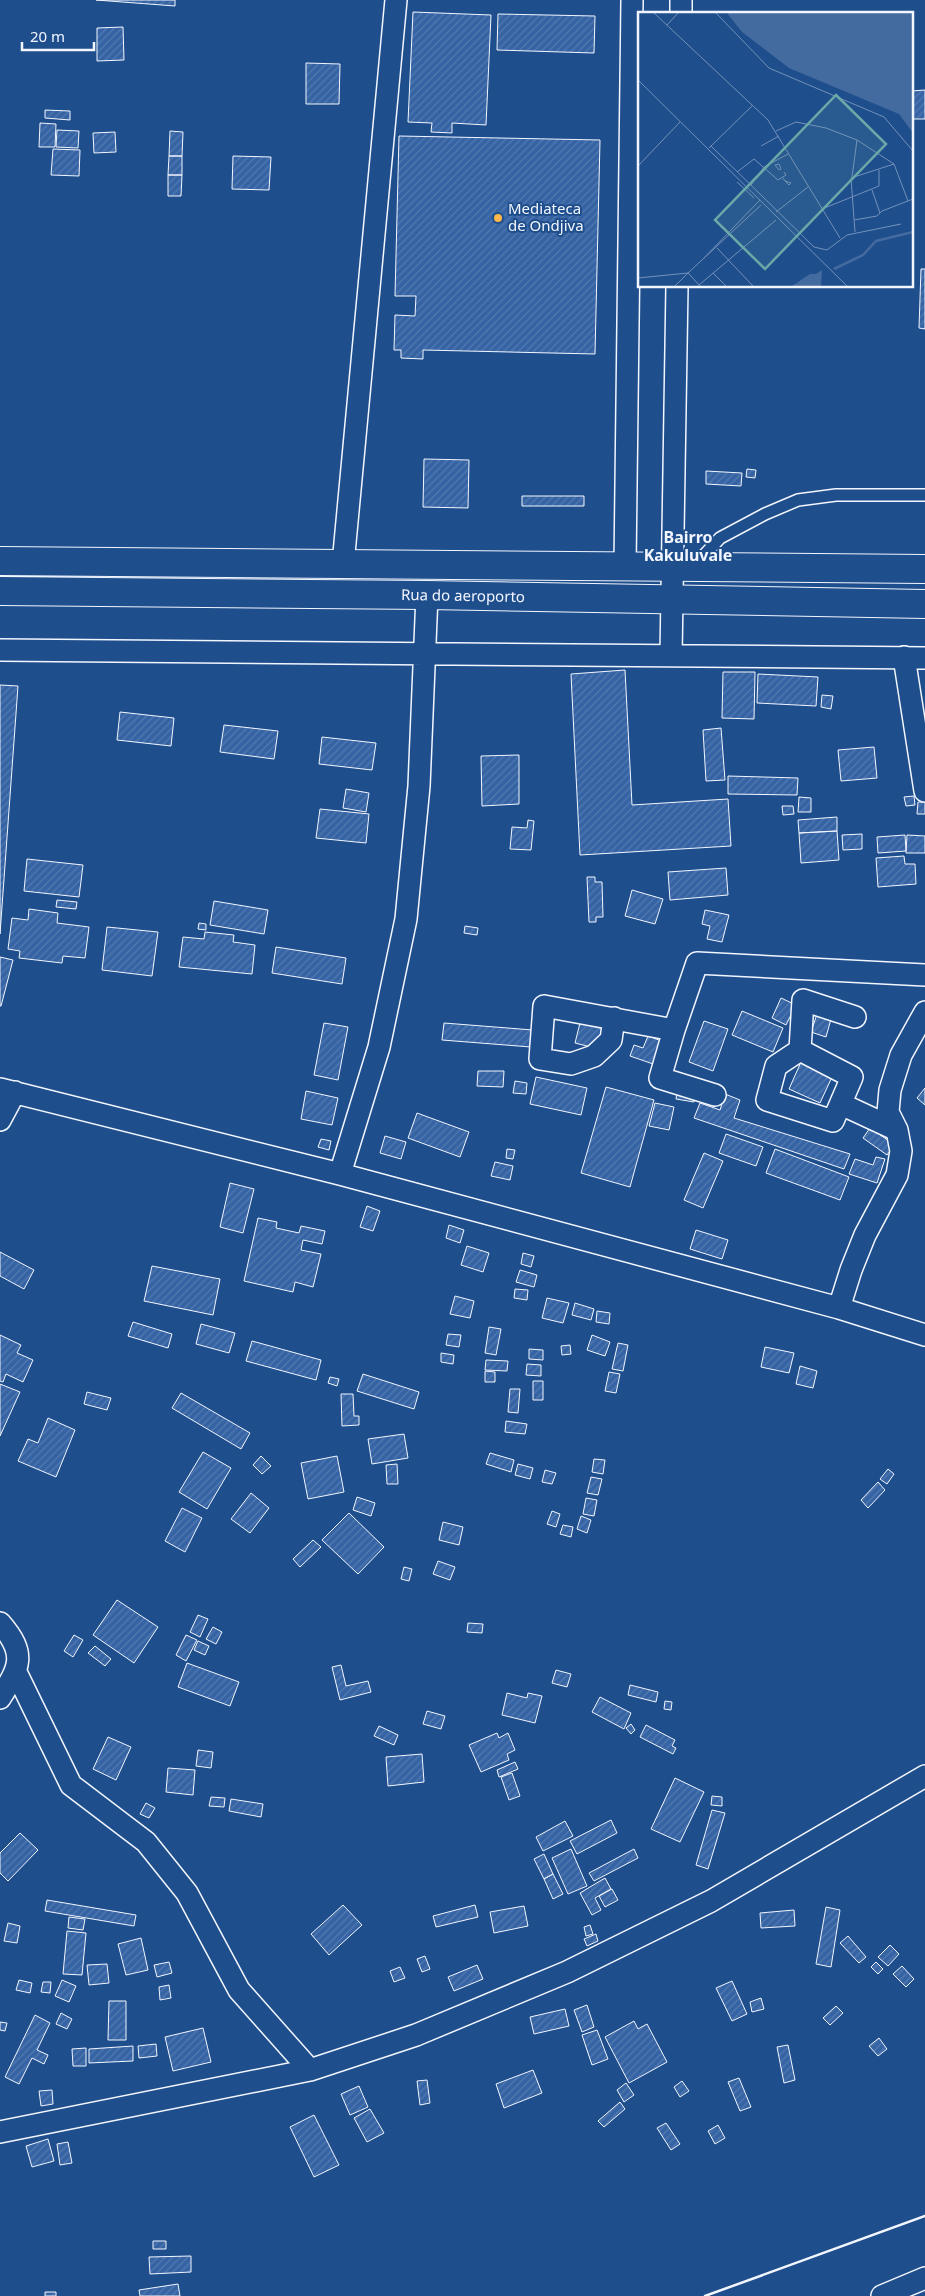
<svg xmlns="http://www.w3.org/2000/svg" width="925" height="2296" font-family="'Noto Sans',sans-serif">
<defs>
<pattern id="building-hatch" width="6" height="6" patternUnits="userSpaceOnUse" patternTransform="scale(1.25)"><rect width="6" height="6" fill="#3563a3"/><path d="M-1 1l2-2M0 6l6-6M5 7l2-2" fill="none" stroke="#537ab1"/></pattern>
</defs>
<rect width="100%" height="100%" fill="#1f4e8c"/>
<path fill="url(#building-hatch)" stroke="#f2f6ff" d="M96,0H175V6Z
M413,12L491,15L486,125L452,123V133L431,132L432,123L408,122Z
M498,14L595,16L594,53L497,50Z
M123,27L124,60L97,61V28Z
M306,63L340,64L339,104H306Z
M925,90V119H911V91Z
M45,110L70,111V120L45,118Z
M40,123L56,124L55,147H39Z
M57,130L79,131L78,148L56,147Z
M170,131L183,132L182,156H169Z
M115,132L116,152L94,153L93,133Z
M399,136L600,140L595,354L423,350V359L401,358V350H394L395,315L415,316L416,296H395Z
M53,149L80,150L79,176L51,175Z
M169,156H182V175H168Z
M233,156L271,157L269,190L232,189Z
M168,175H182L181,196H168Z
M921,269H925V329L919,328Z
M424,459L469,460L468,508L423,507Z
M747,469L756,470L755,478L746,477Z
M706,471L742,473L741,486L706,484Z
M522,496H584V506H522Z
M625,670L632,805L728,799L731,846L580,855L571,674Z
M723,672H755L754,719L722,718Z
M758,674L818,677L816,706L757,703Z
M0,685L18,686L0,934Z
M822,695L833,696L831,709L821,707Z
M120,712L174,718L171,746L117,740Z
M224,725L278,731L274,759L220,752Z
M721,728L725,780L706,781L703,730Z
M322,737L376,743L372,770L319,764Z
M874,747L877,778L841,781L838,750Z
M519,755V804L482,806L481,756Z
M728,776L798,778L797,795L728,794Z
M346,789L369,793L366,812L343,808Z
M914,796L915,805L906,806L904,797Z
M799,797L811,798V812H798Z
M918,802H925V814H917Z
M782,806H793L794,814L783,815Z
M320,809L369,814L366,843L316,838Z
M837,817V831L799,833L798,820Z
M528,820L534,821L531,850L510,849L512,827L527,828Z
M837,831L839,860L801,863L799,833Z
M862,834V849L843,850L842,835Z
M905,835L906,851L878,853L877,837Z
M907,835L925,836V853H906Z
M904,856L905,864H915L916,884L878,887L876,858Z
M27,859L83,865L79,897L24,891Z
M726,868L728,895L670,900L668,872Z
M587,877H595V882H602L603,917H596V922H589Z
M632,890L663,899L655,924L625,916Z
M57,900L77,902L76,909L56,907Z
M214,901L268,910L264,934L210,925Z
M29,909L58,913L57,923L89,927L85,958L63,956L62,963L19,958L20,951L8,949L12,918L28,920Z
M705,910L729,915L722,942L707,939L710,926L702,924Z
M199,923L206,924V930L198,929Z
M465,926L478,928L477,935L464,933Z
M107,927L158,932L152,976L102,970Z
M205,932L234,935L233,942L255,945L252,974L179,967L183,937L204,939Z
M276,947L346,958L342,984L272,973Z
M0,957L13,960L1,1006H0Z
M781,998L796,1005L786,1025L772,1018Z
M742,1011L783,1028L773,1052L732,1035Z
M817,1014L831,1019L826,1037L811,1032Z
M704,1021L728,1029L713,1071L689,1062Z
M324,1023L348,1027L338,1080L314,1075Z
M444,1023L533,1030L531,1047L442,1040Z
M580,1023L604,1029L599,1049L575,1043Z
M648,1036L667,1043L659,1066L630,1056L634,1045L643,1048Z
M801,1062L832,1077L820,1103L789,1089Z
M478,1071H504L503,1087L477,1086Z
M536,1077L587,1088L581,1115L530,1104Z
M515,1081L527,1083L526,1094L513,1093Z
M606,1087L654,1100L630,1187L581,1173Z
M678,1087L697,1091L694,1102L676,1099Z
M925,1088V1105L917,1098Z
M306,1091L338,1098L332,1125L301,1119Z
M725,1094L740,1100L734,1118L850,1154L844,1169L694,1118L700,1103L720,1110Z
M655,1103L674,1107L669,1130L649,1126Z
M417,1113L469,1132L460,1157L408,1138Z
M870,1128L895,1145L887,1155L863,1138Z
M726,1134L763,1147L756,1166L719,1153Z
M385,1136L406,1142L401,1159L380,1153Z
M321,1139L331,1141L329,1150L318,1147Z
M507,1149L515,1150L513,1159L506,1158Z
M775,1149L849,1177L840,1200L766,1173Z
M704,1153L723,1161L703,1208L684,1200Z
M876,1157L885,1159L877,1183L849,1174L855,1159L873,1165Z
M495,1162L513,1166L510,1180L491,1176Z
M230,1183L254,1189L243,1233L220,1227Z
M367,1206L380,1211L373,1231L360,1227Z
M258,1218L277,1222L276,1228L299,1233L301,1226L325,1231L322,1244L303,1240L301,1250L321,1254L313,1287L295,1282L293,1292L244,1281Z
M449,1225L464,1230L460,1243L446,1238Z
M696,1230L728,1240L722,1259L690,1249Z
M467,1246L489,1253L483,1272L461,1265Z
M0,1252L34,1270L24,1289L0,1276Z
M523,1253L534,1256L531,1267L521,1264Z
M152,1266L220,1279L213,1315L144,1301Z
M520,1270L537,1275L534,1287L516,1282Z
M515,1289L528,1290L527,1300L514,1298Z
M455,1296L474,1301L470,1318L450,1314Z
M547,1298L569,1303L563,1323L542,1318Z
M575,1303L594,1309L591,1320L572,1315Z
M597,1311L610,1313L609,1324L596,1322Z
M133,1322L172,1334L168,1348L128,1336Z
M201,1324L235,1333L229,1353L196,1344Z
M489,1327L501,1329L496,1355L485,1353Z
M448,1334L461,1335L459,1347L446,1345Z
M0,1335L21,1345L17,1353L33,1360L23,1382L6,1374L3,1382L0,1381Z
M592,1335L610,1342L605,1356L587,1350Z
M252,1341L321,1360L316,1380L246,1361Z
M618,1343L628,1345L623,1371L612,1369Z
M570,1345L571,1354L562,1355L561,1346Z
M765,1347L794,1353L789,1373L761,1367Z
M529,1349L543,1350V1360L529,1359Z
M441,1353L454,1355L453,1364L441,1362Z
M486,1360L508,1361L507,1371L485,1370Z
M527,1364L541,1365V1376L526,1375Z
M800,1366L817,1371L813,1388L796,1384Z
M485,1371L495,1372V1382H485Z
M609,1372L620,1374L616,1393L605,1391Z
M363,1374L419,1392L414,1409L357,1391Z
M330,1377L339,1379L337,1386L328,1383Z
M533,1381H543V1400H533Z
M0,1384L20,1392L0,1436Z
M510,1389H520L518,1413L508,1412Z
M87,1392L111,1398L107,1410L84,1404Z
M181,1393L250,1433L241,1449L172,1408Z
M341,1394H353L354,1416H359V1425L342,1426Z
M48,1418L75,1430L56,1477L18,1461L28,1439L38,1443Z
M506,1421L527,1424L525,1434L505,1432Z
M404,1434L408,1458L372,1464L368,1439Z
M203,1452L231,1468L207,1509L179,1492Z
M490,1453L514,1460L511,1472L486,1464Z
M261,1456L271,1466L262,1474L253,1465Z
M337,1456L344,1492L308,1499L301,1463Z
M594,1459L605,1460L603,1474L592,1472Z
M397,1464L398,1484H387L386,1465Z
M518,1464L533,1468L530,1479L515,1475Z
M888,1469L894,1474L887,1484L880,1479Z
M545,1470L556,1473L552,1484L542,1482Z
M591,1477L602,1479L598,1495L587,1493Z
M878,1482L885,1490L868,1508L861,1500Z
M251,1493L269,1508L250,1533L231,1519Z
M357,1497L375,1503L371,1516L353,1510Z
M586,1498L597,1500L594,1516L583,1514Z
M182,1508L202,1518L185,1552L165,1541Z
M552,1511L560,1514L556,1527L547,1524Z
M349,1513L384,1547L358,1574L322,1540Z
M581,1516L591,1520L587,1533L577,1529Z
M443,1522L463,1527L459,1545L439,1540Z
M563,1525L573,1527L571,1537L560,1534Z
M313,1540L321,1547L300,1567L293,1559Z
M438,1561L455,1567L450,1580L433,1574Z
M404,1567L412,1569L409,1581L401,1579Z
M117,1600L158,1627L134,1663L93,1635Z
M198,1615L208,1619L200,1637L190,1632Z
M468,1623L483,1624L482,1633L467,1632Z
M213,1627L222,1632L216,1644L206,1639Z
M74,1635L83,1640L73,1657L64,1651Z
M186,1635L197,1640L186,1661L176,1655Z
M198,1641L209,1646L205,1655L194,1650Z
M95,1646L111,1659L105,1666L88,1653Z
M187,1663L239,1682L230,1706L178,1687Z
M341,1665L346,1686L368,1681L371,1692L340,1700L332,1667Z
M556,1670L571,1674L567,1687L552,1683Z
M630,1685L658,1692L656,1702L628,1695Z
M507,1693L527,1698L528,1693L542,1696L535,1723L502,1715Z
M600,1697L631,1713L624,1729L592,1712Z
M665,1701L672,1702L671,1710L664,1709Z
M427,1711L445,1716L441,1729L423,1724Z
M631,1724L635,1730L631,1734L626,1728Z
M646,1725L675,1740L672,1746L676,1748L673,1754L640,1737Z
M379,1726L398,1735L394,1745L374,1736Z
M497,1733L499,1738L508,1733L515,1750L507,1754L509,1760L481,1772L469,1745Z
M108,1737L131,1747L116,1780L93,1769Z
M198,1750L213,1752L211,1768L196,1766Z
M422,1754L424,1782L388,1786L386,1757Z
M515,1762L518,1769L499,1777L497,1770Z
M168,1768L195,1770L193,1795L166,1792Z
M512,1773L520,1796L509,1800L501,1777Z
M675,1778L704,1792L680,1842L651,1829Z
M712,1796L722,1797V1806L711,1805Z
M211,1797L225,1798L224,1807L209,1806Z
M231,1799L263,1804L261,1817L229,1811Z
M146,1803L155,1808L149,1818L140,1814Z
M712,1810L725,1813L708,1869L696,1865Z
M611,1820L617,1833L577,1854L570,1841Z
M565,1821L573,1836L543,1851L536,1837Z
M20,1833L38,1850L8,1881L0,1873V1853Z
M571,1849L587,1886L568,1894L552,1858Z
M634,1849L638,1858L594,1881L589,1873Z
M544,1854L553,1874L544,1879L534,1859Z
M553,1874L563,1894L553,1899L544,1879Z
M605,1878L611,1889L595,1898L601,1910L592,1915L580,1893Z
M612,1889L618,1900L605,1907L599,1896Z
M47,1900L136,1915L134,1926L45,1911Z
M343,1905L362,1925L329,1955L311,1934Z
M475,1905L478,1917L436,1927L433,1916Z
M524,1906L528,1926L494,1933L490,1912Z
M826,1907L840,1910L831,1967L816,1964Z
M794,1910L795,1926L761,1928L760,1913Z
M69,1917L85,1919L83,1930L68,1928Z
M8,1923L20,1926L17,1943L4,1941Z
M590,1925L593,1934L586,1936L584,1927Z
M67,1931L86,1933L82,1975L63,1974Z
M596,1934L598,1941L587,1946L584,1939Z
M848,1936L866,1957L859,1963L840,1943Z
M141,1938L148,1970L126,1975L118,1944Z
M890,1945L899,1954L888,1966L878,1957Z
M425,1956L430,1969L422,1972L417,1959Z
M169,1962L172,1973L157,1977L154,1965Z
M876,1962L883,1969L878,1974L871,1967Z
M107,1964L109,1983L89,1985L87,1965Z
M477,1965L483,1979L454,1991L448,1977Z
M902,1966L914,1979L906,1987L893,1974Z
M400,1967L405,1978L394,1982L390,1971Z
M19,1980L32,1983L30,1993L16,1990Z
M62,1980L76,1986L69,2002L55,1996Z
M732,1981L747,2014L732,2021L716,1988Z
M43,1982H51L50,1993L41,1992Z
M169,1985L171,1998L160,2000L159,1987Z
M761,1998L764,2009L752,2012L750,2002Z
M109,2001H126V2040H108Z
M587,2005L594,2027L582,2032L574,2010Z
M836,2006L843,2013L830,2025L823,2018Z
M565,2009L569,2026L534,2034L530,2017Z
M61,2013L72,2019L67,2029L56,2024Z
M35,2015L50,2023L37,2050L48,2055L44,2064L32,2058L19,2084L5,2077Z
M634,2021L638,2029L647,2024L667,2062L629,2083L605,2037Z
M0,2022L7,2023L5,2031L0,2030Z
M203,2028L211,2062L173,2071L165,2037Z
M597,2030L608,2059L592,2065L582,2035Z
M879,2038L887,2049L878,2056L869,2046Z
M156,2044L157,2056L139,2058L138,2046Z
M788,2045L795,2080L784,2083L777,2047Z
M133,2046V2061L89,2063V2049Z
M86,2048V2066H73L72,2049Z
M533,2070L542,2093L504,2108L496,2084Z
M739,2078L751,2107L740,2111L728,2082Z
M427,2080L430,2103L420,2105L417,2081Z
M682,2081L689,2091L680,2097L674,2087Z
M626,2083L634,2095L624,2102L617,2090Z
M359,2086L368,2107L350,2115L341,2094Z
M52,2090L53,2104L41,2106L39,2091Z
M620,2102L625,2109L604,2127L598,2121Z
M370,2109L384,2133L367,2142L354,2118Z
M314,2115L339,2165L314,2177L290,2127Z
M666,2123L680,2144L671,2150L657,2128Z
M718,2125L725,2138L715,2144L708,2131Z
M48,2139L54,2161L32,2167L26,2146Z
M68,2142L72,2163L60,2165L57,2144Z
M153,2241H166V2249H153Z
M191,2256V2272L150,2274L149,2257Z
M178,2284L180,2296H140L139,2290Z
M45,2292H56V2296H45Z"/>
<g fill="none" stroke-linecap="round" stroke-linejoin="round">
<g stroke="#f2f6ff" stroke-width="14">
<path id="service" d="M695,565L720,538L765,514L798,500L836,495H925"/>
</g>
<g stroke="#f2f6ff" stroke-width="24">
<path id="minor" d="M681,14V0
M343,564L396,0
M625,566L632,0
M0,650L925,658
M671,656L677,286
M904,657L925,791
M614,1018L611,1040L594,1056L571,1064L540,1059L544,1006L674,1030
M800,1050L852,1077L833,1121L767,1100L776,1066Z
M800,1050L803,1000L855,1017
M0,1089L340,1174L839,1308L925,1335
M715,1095L660,1078L674,1030L697,963L925,975
M841,1104L897,1130
M0,1120L15,1092
M340,1174L379,1047L406,919L419,786L427,595
M839,1308L851,1270L865,1235L897,1175L901,1151L897,1130L888,1112L890,1090L901,1055L925,1012
M0,1623C27,1654 20,1667 0,1698
M16,1672L71,1785L146,1842L187,1893L239,1990L310,2070
M0,2132L310,2070L416,2035L567,1972L711,1901L925,1776
M882,2296L925,2278"/>
</g>
<g stroke="#f2f6ff" stroke-width="30">
<path id="secondary" d="M0,561L925,569
M0,591L427,595L925,604"/>
</g>
<use href="#service" stroke="#1f4e8c" stroke-width="11"/>
<use href="#minor" stroke="#1f4e8c" stroke-width="21"/>
<use href="#secondary" stroke="#1f4e8c" stroke-width="28"/>
<path stroke="#f2f6ff" stroke-width="2.5" d="M705,2296L925,2216"/>
</g>
<circle fill="#ffb74d" stroke="#1f4e8c" stroke-width="2" cx="498" cy="218" r="5"/>
<g text-anchor="middle" stroke-width="4" stroke-linejoin="round" paint-order="stroke">
<g font-size="15" fill="#f2f6ff" stroke="#1f4e8c" text-anchor="start">
<text x="508" y="214">Mediateca<tspan x="508" dy="17">de Ondjiva</tspan></text>
</g>
<g font-size="15" fill="#f2f6ff" stroke="#1f4e8c">
<text transform="translate(463 596) rotate(1)" y="5">Rua do aeroporto</text>
</g>
<g font-size="16" font-weight="bold" fill="#f2f6ff" stroke="#1f4e8c">
<text x="688" y="543">Bairro<tspan x="688" dy="18">Kakuluvale</tspan></text>
</g>
</g>
<g transform="translate(638 12)">
<rect width="275" height="275" fill="#1f4e8c"/>
<path d="M89,1H275V121L261,102L151,56L104,20ZM184,258L183,274H154L172,262H178Z" fill="#446ba0"/>
<path fill="none" stroke="#446ba0" stroke-width="2.5" d="M196,257L225,243L238,229L275,220"/>
<path fill="none" stroke="#7391ba" stroke-width="1" d="M16,1L130,108L202,226M78,1L131,56L246,105L275,139M29,13L40,1M0,68L209,274M138,119L158,110L188,116L219,128L256,152L270,189M73,134L176,235L189,238L209,223L263,212M123,134L141,124M71,136L115,93M141,152L143,157L141,158L137,153ZM0,154L42,110M99,160L116,147L140,168L148,163L146,160M214,165L219,128M145,166L147,169L151,173L153,171L147,169M99,170L116,186M113,173L126,155L150,142M234,178L242,201M184,197L241,174V158M138,200L170,175M216,208L239,204L244,199L275,187M217,220L213,166L256,152M79,236L115,274M65,247L122,188M50,261L62,274M75,261L88,274M0,266L50,261L123,193M61,273L138,208M37,274L50,261"/>
<path fill="#6aa9a8" fill-opacity="0.15" stroke="#6aa9a8" stroke-width="2.5" d="M198,83L248,132L127,257L77,208Z"/>
<rect width="275" height="275" fill="none" stroke="#f2f6ff" stroke-width="2.5"/>
</g>
<path d="M22 42v8h72v-8" fill="none" stroke="#f2f6ff" stroke-width="2.5"/>
<text x="30" y="42" font-size="15" fill="#f2f6ff" stroke="#1f4e8c" stroke-width="4" paint-order="stroke">20 m</text>
</svg>
